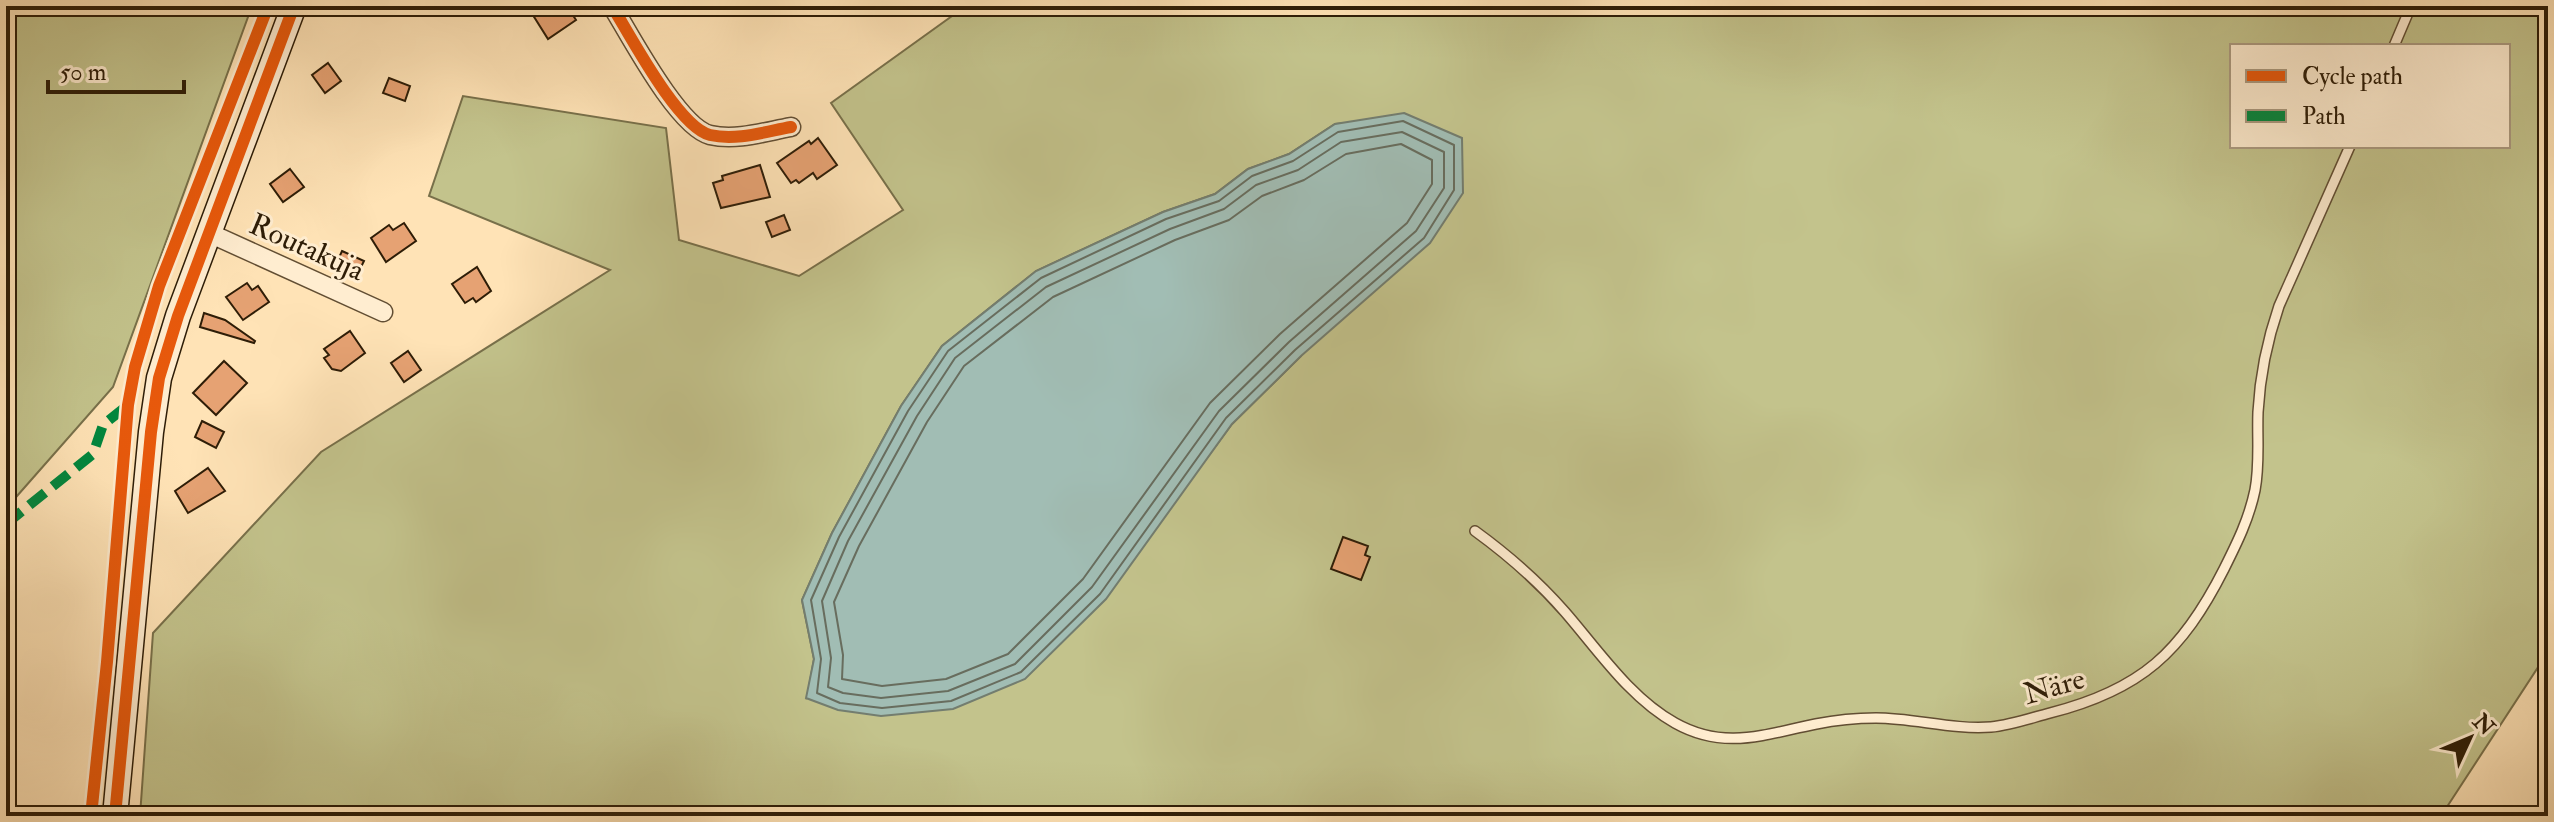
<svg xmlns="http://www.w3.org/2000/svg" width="2554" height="822" font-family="'IM FELL Double Pica',serif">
<rect width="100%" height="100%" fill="#ffe3b6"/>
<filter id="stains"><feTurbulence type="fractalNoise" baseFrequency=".0025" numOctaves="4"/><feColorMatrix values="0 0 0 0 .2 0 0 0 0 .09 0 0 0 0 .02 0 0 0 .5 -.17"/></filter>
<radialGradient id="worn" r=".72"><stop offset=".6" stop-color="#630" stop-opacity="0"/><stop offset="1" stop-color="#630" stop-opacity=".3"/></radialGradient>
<path fill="#c3c38c" stroke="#78704a" stroke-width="2" fill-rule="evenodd" d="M6,6H252L113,387L17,496L6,479Z
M966,6H2548V652L2441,816H140L153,633L321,452L610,270L429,196L463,96L666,128L679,240L799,276L903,210L831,103ZM2232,46H2508V146H2232ZM1369,121L1301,356L1232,424L1174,502L807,698L814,659L802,600L832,533L901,406L942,346L1036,271L1163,212L1215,194L1248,169L1289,154L1335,124Z"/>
<path fill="#a1bdb4" stroke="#737d6f" stroke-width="2" d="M1404,113L1462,138L1463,193L1430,243L1301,356L1232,424L1106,599L1025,679L953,709L881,716L838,710L806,698L814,659L802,600L832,533L901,406L942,346L1036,271L1163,212L1215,194L1248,169L1289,154L1335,124Z"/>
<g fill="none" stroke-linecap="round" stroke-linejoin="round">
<path stroke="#686d5e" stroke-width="2" d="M1403,121L1454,145V190L1424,238L1295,350L1226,418L1100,594L1021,672L951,701L882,708L840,703L817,693L821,659L811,600L839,537L908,411L948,351L1041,278L1166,219L1219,201L1252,176L1293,161L1338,132Z
M1402,132L1444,152V188L1416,231L1289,342L1219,411L1092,587L1015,664L948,691L881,698L843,693L828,687L831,658L822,601L848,541L917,416L955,358L1046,287L1170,229L1224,209L1256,185L1298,170L1341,142Z
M1401,144L1432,160V184L1407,223L1280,334L1210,403L1083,579L1008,654L946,679L882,686L842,679L843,655L834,602L859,546L927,422L964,366L1053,297L1175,240L1229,220L1262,196L1304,180L1346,154Z"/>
</g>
<path fill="#e6a273" stroke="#2e1d07" stroke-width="2" d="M540,6H567L576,20L548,39L531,12Z
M328,63L341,81L325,93L312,75Z
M389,78L410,86L405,101L383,93Z
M818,138L837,165L817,179L813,173L799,183L796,180L791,183L777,163L809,141L811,144Z
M760,165L770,197L721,208L713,183L723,180L722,176Z
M290,169L304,187L283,202L270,184Z
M784,215L790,230L772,237L766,222Z
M404,223L416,241L386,262L371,238L389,225L393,230Z
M342,251L364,261L355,279L334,269Z
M477,267L491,291L476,302L473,298L465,303L452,284Z
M247,283L252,290L258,286L269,302L243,320L226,297Z
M204,313L225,320L255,341L254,343L200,327Z
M350,331L365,353L341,371L332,369L324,358L329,355L324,349Z
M408,351L421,370L404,382L391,363Z
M224,361L247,383L216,415L193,393Z
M202,421L224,432L216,448L195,437Z
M208,468L225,491L188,513L175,491Z
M1343,537L1368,546L1365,555L1370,557L1361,580L1331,569Z"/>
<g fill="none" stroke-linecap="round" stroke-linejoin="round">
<g stroke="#624e33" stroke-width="12">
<path id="lane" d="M2394,46L2411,6
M1475,531C1508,555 1538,581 1565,612C1598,650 1630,698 1675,723C1725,751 1765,734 1816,724C1836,720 1856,718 1876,718C1914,718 1953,730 1991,727C2011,725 2031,718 2050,713C2141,690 2182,652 2224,569C2237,543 2249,519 2255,490C2260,464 2257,438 2258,412C2260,375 2267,341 2279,306L2350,146"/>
</g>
<g stroke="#624e33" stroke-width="21">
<path id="street" d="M612,6C630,35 678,127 710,135C736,141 764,132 791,127
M209,233L383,312"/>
</g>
<g stroke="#2e1d07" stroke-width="27">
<path id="secondary" d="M115,816L151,432L159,378L178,316L294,6"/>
</g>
<use href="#lane" stroke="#ffedd0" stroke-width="9"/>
<use href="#street" stroke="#ffedd0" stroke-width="18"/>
<use href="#secondary" stroke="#ffedd0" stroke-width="24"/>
<path stroke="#00873e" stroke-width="10" stroke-dasharray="20 10" stroke-linecap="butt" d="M6,524L93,454L103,425L128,405"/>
<g stroke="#ffedd0" stroke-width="17">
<path id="cycleway" d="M612,6C630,35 678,127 710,135C736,141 764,132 791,127
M91,816L107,662L128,405L135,367L159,286L268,6
M115,816L151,432L159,378L178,316L294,6"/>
</g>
<use href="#cycleway" stroke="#e8590c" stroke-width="12"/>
</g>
<g text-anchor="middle" stroke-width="6" stroke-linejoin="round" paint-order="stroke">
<g font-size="30" fill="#2e1d07" stroke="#ffedd0">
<text transform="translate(307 247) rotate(24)" y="10">Routakuja</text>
<text transform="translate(2054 686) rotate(-16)" y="10">Näre</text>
</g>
</g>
<rect width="2554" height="822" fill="none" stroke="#ffe3b6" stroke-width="32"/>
<rect x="8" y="8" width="2538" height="806" fill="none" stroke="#2e1d07" stroke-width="4"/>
<rect x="16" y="16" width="2522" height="790" fill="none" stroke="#2e1d07" stroke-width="2"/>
<rect x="2230" y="44" width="280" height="104" fill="#ffedd0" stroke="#ab9a80" stroke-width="2"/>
<rect x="2246" y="70" width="40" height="12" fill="#e8590c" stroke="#ab9a80" stroke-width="2"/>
<text x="2302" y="84" font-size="24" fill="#2e1d07">Cycle path</text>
<rect x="2246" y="110" width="40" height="12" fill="#00873e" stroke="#ab9a80" stroke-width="2"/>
<text x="2302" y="124" font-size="24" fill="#2e1d07">Path</text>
<g transform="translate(2470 738) rotate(46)" stroke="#ffedd0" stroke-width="6" paint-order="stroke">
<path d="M0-6L14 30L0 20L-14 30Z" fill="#2e1d07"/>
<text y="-12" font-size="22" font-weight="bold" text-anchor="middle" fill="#2e1d07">N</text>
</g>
<path d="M48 80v12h136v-12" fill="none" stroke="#2e1d07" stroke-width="4"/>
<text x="60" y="80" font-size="24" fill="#2e1d07" stroke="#ffedd0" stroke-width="6" paint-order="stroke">50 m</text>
<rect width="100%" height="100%" filter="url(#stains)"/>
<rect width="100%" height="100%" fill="url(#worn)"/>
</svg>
